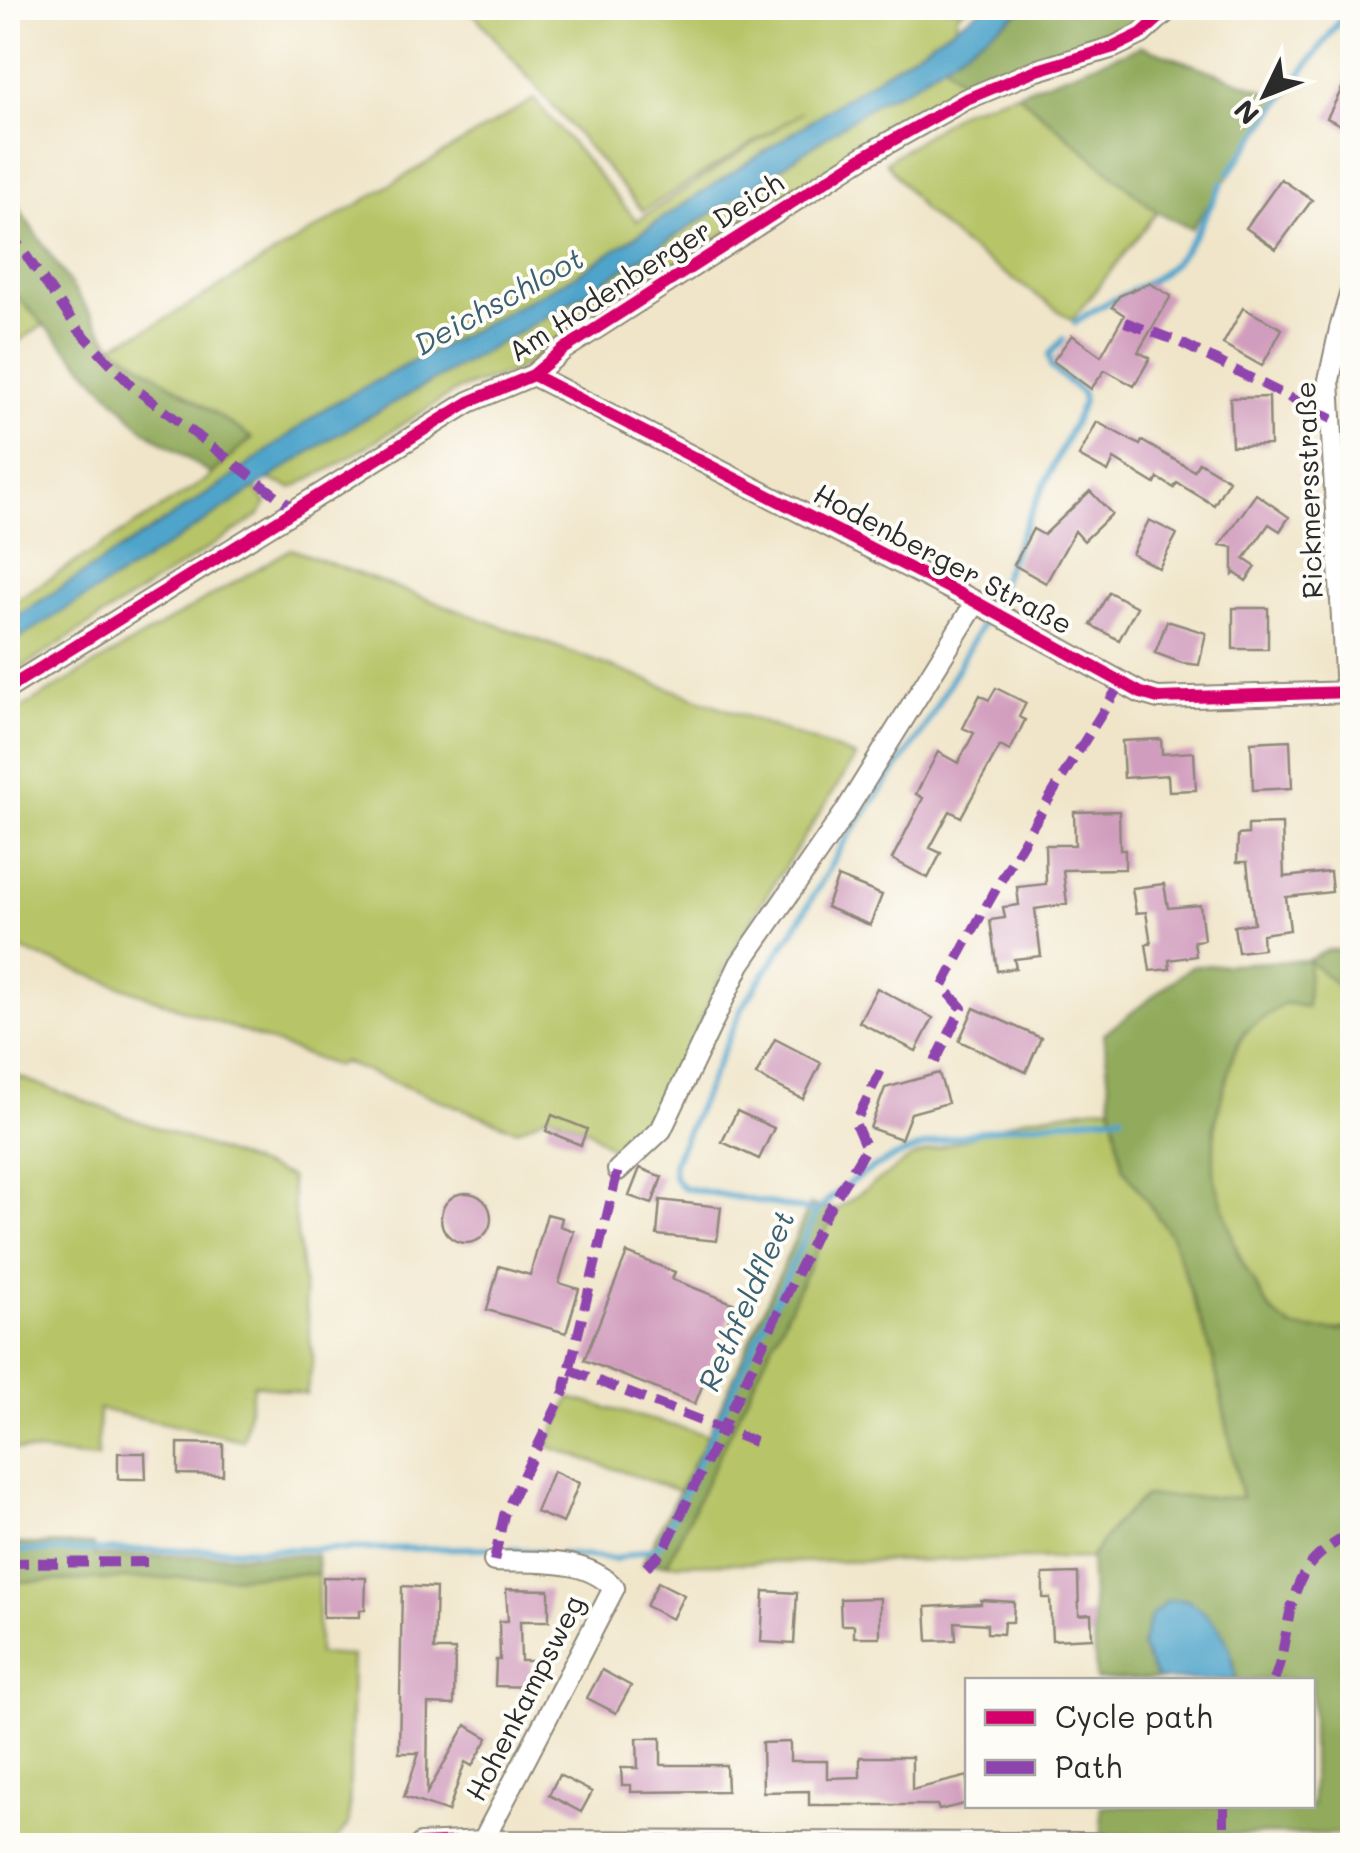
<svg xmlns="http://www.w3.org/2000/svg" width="1360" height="1853" font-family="Mali,sans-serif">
<rect width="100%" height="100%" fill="#fdfcf7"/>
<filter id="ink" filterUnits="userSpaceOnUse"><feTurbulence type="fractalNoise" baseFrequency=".01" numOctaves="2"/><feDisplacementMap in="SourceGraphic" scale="20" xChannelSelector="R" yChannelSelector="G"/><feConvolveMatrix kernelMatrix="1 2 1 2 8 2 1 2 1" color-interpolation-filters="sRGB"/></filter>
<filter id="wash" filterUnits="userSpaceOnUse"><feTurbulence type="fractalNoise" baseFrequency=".0048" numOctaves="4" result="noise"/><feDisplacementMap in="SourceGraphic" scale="40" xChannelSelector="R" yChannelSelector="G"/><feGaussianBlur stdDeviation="2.25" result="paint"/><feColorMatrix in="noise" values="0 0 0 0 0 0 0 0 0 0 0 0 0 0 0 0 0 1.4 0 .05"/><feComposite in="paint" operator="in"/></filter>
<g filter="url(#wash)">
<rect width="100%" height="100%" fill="#f0e5c9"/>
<path fill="#b7c567" stroke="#717849" stroke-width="2.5" d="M469,8H967L958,13L955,26L578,274L327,407L224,483L8,622V605L206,480L251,439L112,345L154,326L534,99L637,221L802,112L643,211Z
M944,63L967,88L879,138L571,329L530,362L510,373L459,389L332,468L292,488L267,479L328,440L560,309L750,189L878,101L908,88Z
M1017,93L1157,212L1072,320L961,243L924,211L886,162L963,110Z
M8,287L44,325L8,348Z
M255,488L266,503L260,515L8,677V645Z
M291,549L856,757L760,905L728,961L658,1113L622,1157L588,1129L550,1114L517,1130L342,1062L336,1066L8,945V716Z
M1309,960L1342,990L1352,994V1326C1337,1332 1307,1334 1292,1328C1257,1313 1216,1208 1214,1172C1211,1124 1226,1017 1284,1004C1290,1003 1300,1006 1306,1007Z
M8,1073L290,1177L313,1361L306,1394L254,1384L243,1440L99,1409L97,1458L8,1449Z
M1111,1105L1123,1167L1172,1237L1213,1357L1242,1499L1145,1496L1116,1523L1090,1558L667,1564L836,1210L912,1157L1025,1118Z
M570,1398L708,1435L679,1491L547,1446Z
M318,1574V1654L352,1656L349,1824L331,1845H8V1582Z"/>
<path fill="#91aa5c" stroke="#5e6a44" stroke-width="2.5" d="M1025,8H1127L1142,26L1107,41L1066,47L995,74L967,88L944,63Z
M1142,46L1285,98L1191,229L1157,212L1017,93Z
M8,188L25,218L112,345L252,438L211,474L143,429L8,287Z
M1328,950H1352V994L1343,990L1309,961L1307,1007L1285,1003L1244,1031L1233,1055L1214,1126V1176L1238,1255L1271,1312L1293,1328L1340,1331L1352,1326V1834L1102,1835L1101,1806H1312V1680H1236L1234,1660L1141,1646L1157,1680H1096L1090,1558L1116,1523L1145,1496L1242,1498L1213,1357L1172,1237L1123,1167L1111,1105L1104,1034L1192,966L1308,960Z
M810,1205L836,1210L667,1564H642L708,1435Z
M8,1544L94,1545L95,1556L317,1555L318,1574L8,1582Z"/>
<path fill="#4fa4cb" stroke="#3d687b" stroke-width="2.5" d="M983,8H1025L908,88L878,101L750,189L560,309L328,440L143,562L8,645V622L224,483L327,407L578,274Z
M1186,1599C1219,1620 1233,1642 1236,1680H1157L1141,1646L1151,1616L1167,1601Z"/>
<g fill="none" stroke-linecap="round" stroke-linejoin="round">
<path stroke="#4fa4cb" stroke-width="6" d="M1229,173L1349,8
M1075,323C1102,301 1135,293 1162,273C1191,251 1206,213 1223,182
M997,594C1020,528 1055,467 1083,402L1082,393L1051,367L1049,355L1063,339
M817,1212L685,1188C673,1181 672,1174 674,1162L743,1006L795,928L843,844L921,734L984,620
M509,1549L542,1552
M8,1551L489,1548
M560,1554L616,1559L659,1546L817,1212C891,1130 1018,1125 1122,1115"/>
</g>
<g id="blocks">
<path fill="#d19dbe" d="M1352,69V131L1327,118Z
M1281,179L1312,200L1276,249L1246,228Z
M1149,283L1171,296L1138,352L1150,358L1134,386L1105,370L1091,389L1053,361L1072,335L1101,356L1124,315L1112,307L1119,296Z
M1243,308L1282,329L1262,366L1223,344Z
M1269,397L1270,445L1232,446L1230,398Z
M1097,422L1140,445L1142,441L1194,471L1199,462L1229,480L1214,505L1177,483L1174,488L1158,478L1155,484L1114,459L1108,472L1079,456Z
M1090,491L1112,514L1084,541L1075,531L1046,583L1014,565L1033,529L1044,535Z
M1256,494L1289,517L1280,531L1269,524L1244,559L1256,567L1246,581L1235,573L1233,575V547L1220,545Z
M1149,520L1177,534L1159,568L1132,554Z
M1109,592L1137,607L1119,640L1091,625Z
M1233,608H1268V649H1233Z
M1167,621L1206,633L1199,665L1182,663L1155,653Z
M996,688L1026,703L1019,717L1025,720L1010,751L1000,746L961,817L950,811L930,848L941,853L928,878L892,859L923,798L916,794L938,752L958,763L974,733L963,728L980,695L989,700Z
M1161,739L1162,754L1194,752L1196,790L1169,791L1168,775L1124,778L1122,741Z
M1290,740L1292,788L1253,790L1251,742Z
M1119,811L1120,850H1125V869L1063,870L1067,904L1035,909L1041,956L1014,959L1016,968L997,971L990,920L1005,918L1003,907L1019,905L1017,887L1046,884L1045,845H1075L1074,812Z
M1282,824L1284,877L1330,872L1332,892L1286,897L1290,930L1262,934L1263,949L1238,952L1234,926L1254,923L1247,862H1237L1238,835L1248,834V825Z
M838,877L882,895L870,925L826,907Z
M1164,884L1168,908L1200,905L1204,940L1194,941L1196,956L1169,960L1170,969L1150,971L1146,944H1151L1146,912L1136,913L1132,888Z
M877,988L933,1018L916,1051L859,1022Z
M974,1008L1041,1038L1026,1072L959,1041Z
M775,1039L821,1063L803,1099L756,1075Z
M939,1073L948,1103L911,1113L901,1139L870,1128L885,1088Z
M737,1111L774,1128L759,1159L722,1142Z
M552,1115L587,1129L581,1145L546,1131Z
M640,1168L662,1177L652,1204L629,1196Z
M441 1218a25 25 0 1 1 50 0a25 25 0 1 1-50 0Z
M660,1200L721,1207L717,1241L657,1235Z
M547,1214L562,1218L560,1226L574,1231L559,1283L579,1289L566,1333L487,1310L499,1266L530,1275Z
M627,1253L675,1272L672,1279L735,1304L695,1404L584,1360Z
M178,1443L223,1444V1475L178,1474Z
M118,1453H145L146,1479H118Z
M553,1471L579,1483L563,1523L536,1512Z
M1078,1573L1079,1615L1091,1614L1092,1638L1052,1640L1050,1598H1043V1574Z
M323,1577L366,1578L365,1610H360V1617H323Z
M658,1582L684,1595L672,1619L646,1606Z
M402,1586L436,1588L434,1650H455L454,1705L428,1704L427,1793L466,1725L488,1738L472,1766L465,1762L448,1812L404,1797L419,1753H399Z
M506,1589L549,1590V1621H520L521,1661H532L531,1687L495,1686L496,1660H500L499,1621H508Z
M764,1591L797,1593L794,1644L761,1642Z
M880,1598V1637H854V1625H841L840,1599Z
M981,1600L1014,1602L1013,1622H1004L1003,1634L987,1633V1624L955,1622L956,1640L928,1641L926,1607L981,1604Z
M602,1670L631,1686L616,1713L587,1698Z
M637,1738H661V1765H726L727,1791L631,1792V1785H622L621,1768H638Z
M790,1742V1761H827V1778L860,1777V1757H912V1790L968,1776V1803L939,1810L937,1805H809V1791L763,1792L762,1743Z
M559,1775L592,1792L581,1812L549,1795Z"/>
</g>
</g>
<g filter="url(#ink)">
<use href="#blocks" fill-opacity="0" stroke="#8e887a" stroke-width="2.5"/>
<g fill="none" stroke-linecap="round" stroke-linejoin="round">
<g stroke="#8e887a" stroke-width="24">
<path id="minor" d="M533,375L976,602L1141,693L1158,698L1352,692
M8,688L469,402L533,375L564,349L863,157L964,100L1031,72L1114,47L1141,34L1170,8
M1346,692L1329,380L1340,329L1352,288
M618,1170L661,1130L740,964L844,814L976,602
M483,1841L614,1588C585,1556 534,1563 494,1561
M421,1844L483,1841L1352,1844"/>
</g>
<use href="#minor" stroke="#fff" stroke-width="20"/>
<path stroke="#8e44ad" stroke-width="10" stroke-dasharray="20 10" stroke-linecap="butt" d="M8,230L78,329L132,386L294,509
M1125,322L1177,341L1332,419
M935,1062L962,1008L943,986C997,882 1058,783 1121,683
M570,1370L755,1442
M494,1561L504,1515L564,1392L618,1170
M8,1563L147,1562
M646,1567L664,1550L824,1217L866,1148L855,1123L883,1066
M1274,1680C1289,1644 1285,1598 1309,1566C1319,1552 1339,1541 1352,1531
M1224,1806V1844"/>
<g stroke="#fdfcf7" stroke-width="19">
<path id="cycleway" d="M533,375L976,602L1141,693L1158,698L1352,692
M8,688L469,402L533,375L564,349L863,157L964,100L1031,72L1114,47L1141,34L1170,8
M421,1844L483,1841L1352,1844"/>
</g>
<use href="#cycleway" stroke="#d6006c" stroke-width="12"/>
</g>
</g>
<g text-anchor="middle" stroke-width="8" stroke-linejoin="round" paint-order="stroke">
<g font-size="28" fill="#2b2b2b" stroke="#fdfcf7">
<text transform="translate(646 267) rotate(-33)" y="10">Am Hodenberger Deich</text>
<text transform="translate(1309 490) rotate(-92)" y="10">Rickmersstraße</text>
<text transform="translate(943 559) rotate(28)" y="10">Hodenberger Straße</text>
<text transform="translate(525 1698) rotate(-63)" y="10">Hohenkampsweg</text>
</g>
<g font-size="30" font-style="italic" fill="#3b6173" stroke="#fdfcf7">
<text transform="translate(499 302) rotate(-29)" y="10">Deichschloot</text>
<text transform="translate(747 1301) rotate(-66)" y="10">Rethfeldfleet</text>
</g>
</g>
<rect width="1360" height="1853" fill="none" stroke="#fdfcf7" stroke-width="40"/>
<rect x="965" y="1678" width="350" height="130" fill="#fdfcf7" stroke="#a9a8a5" stroke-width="2.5"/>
<rect x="985" y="1710" width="50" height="15" fill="#d6006c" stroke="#a9a8a5" stroke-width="2.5"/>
<text x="1055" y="1728" font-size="30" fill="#2b2b2b">Cycle path</text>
<rect x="985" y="1760" width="50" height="15" fill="#8e44ad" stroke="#a9a8a5" stroke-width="2.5"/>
<text x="1055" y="1778" font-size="30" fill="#2b2b2b">Path</text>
<g transform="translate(1265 95) rotate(227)" stroke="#fdfcf7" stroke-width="8" paint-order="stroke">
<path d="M0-8L18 38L0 25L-18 38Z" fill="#2b2b2b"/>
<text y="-15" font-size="28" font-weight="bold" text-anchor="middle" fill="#2b2b2b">N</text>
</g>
</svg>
